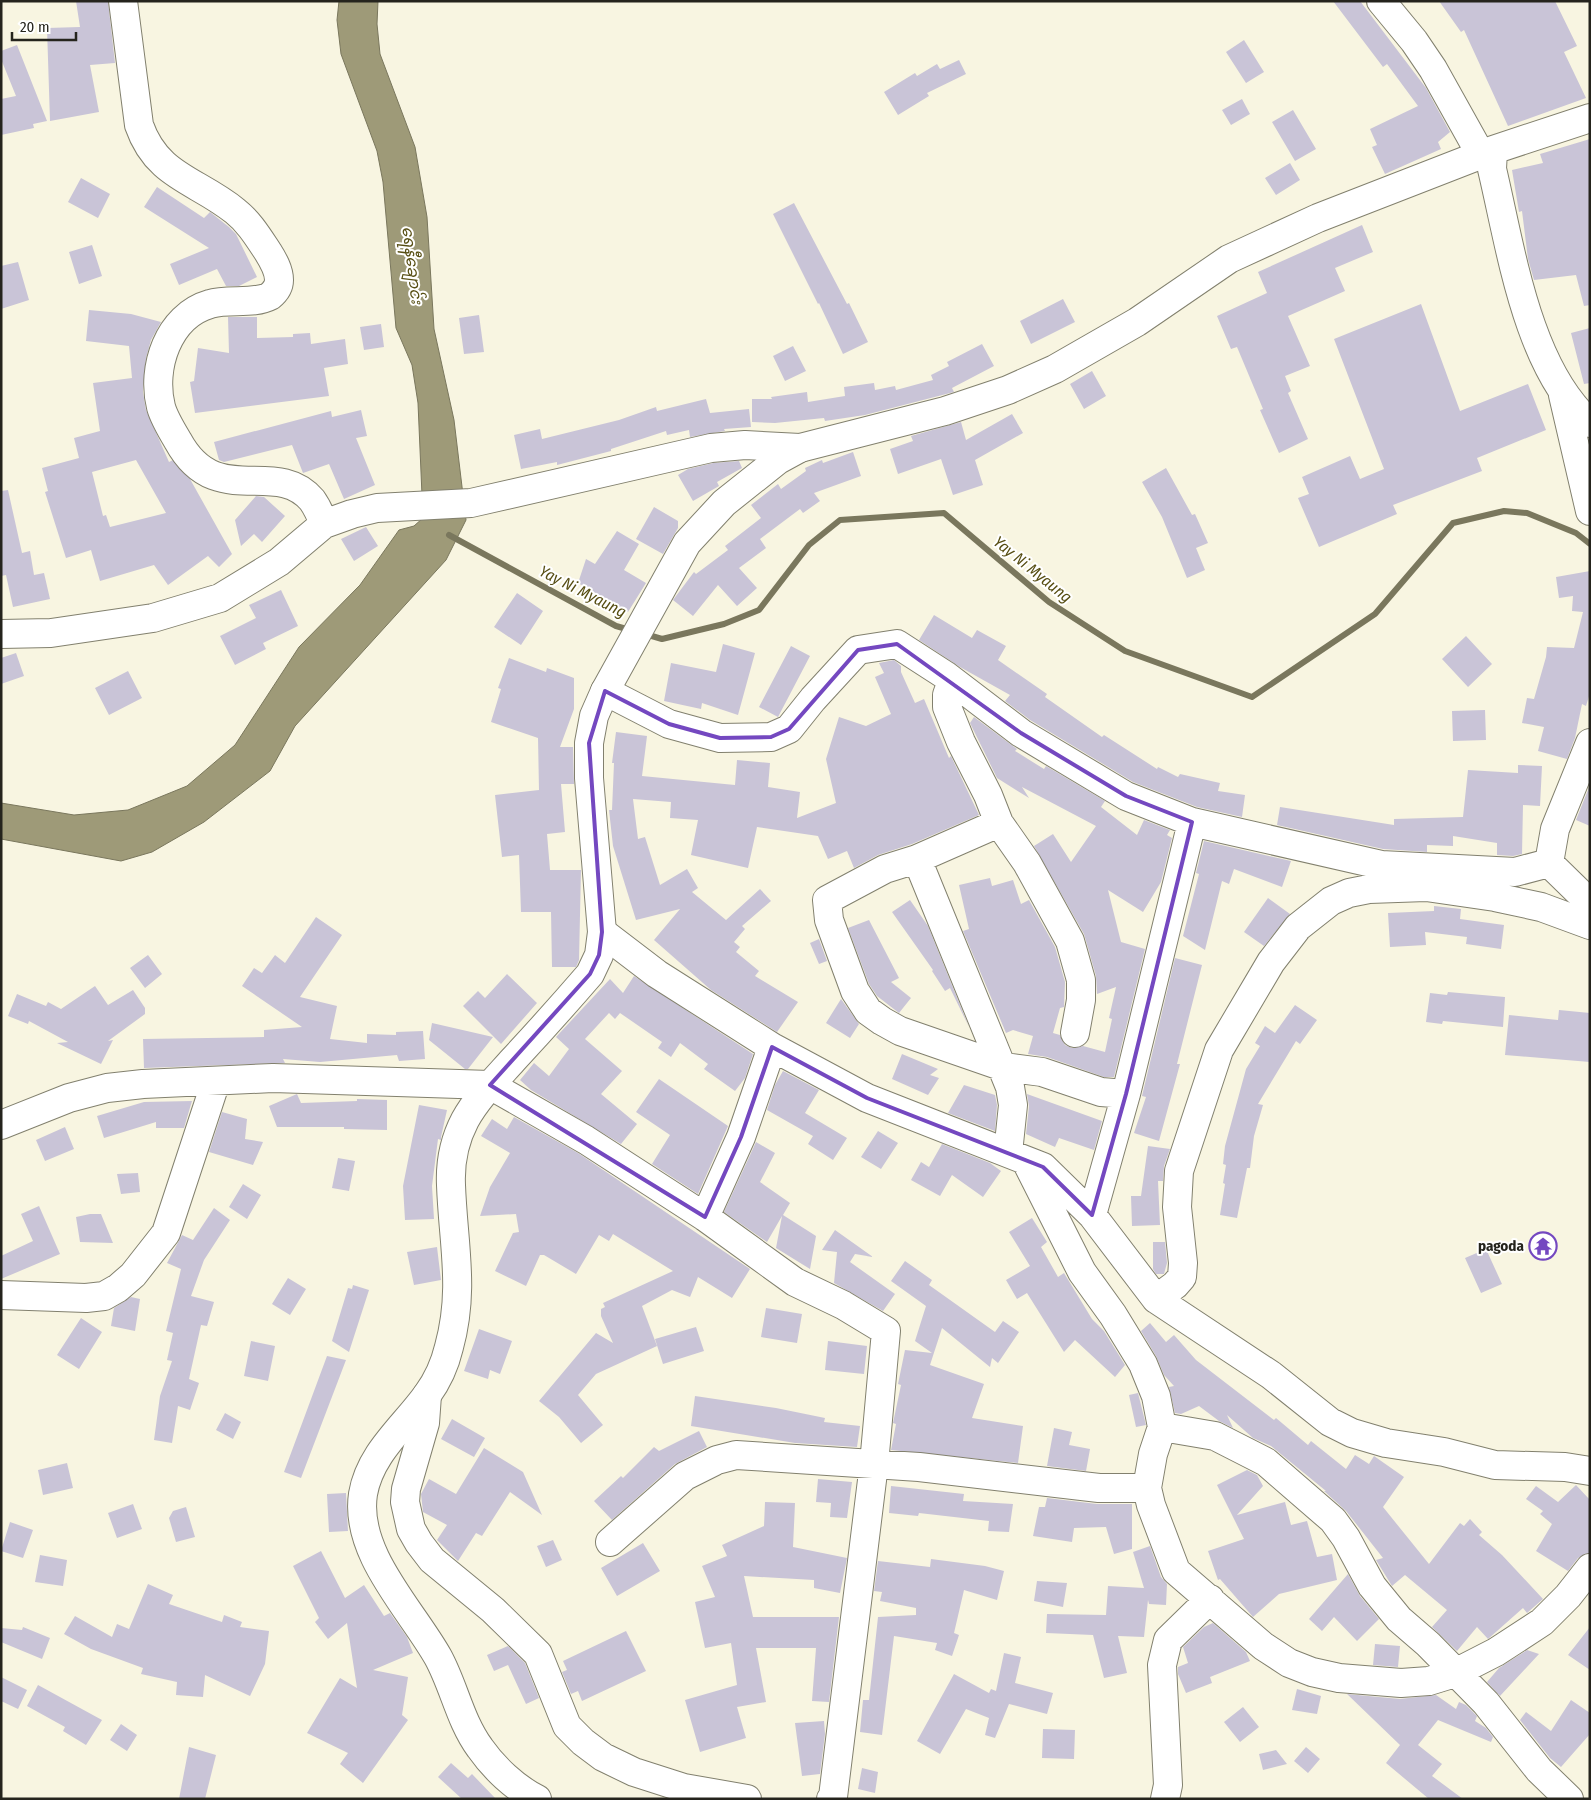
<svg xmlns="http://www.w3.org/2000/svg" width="1591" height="1800" font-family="'Fira Sans Condensed','Noto Sans Myanmar',sans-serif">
<rect width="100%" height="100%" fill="#f8f5e1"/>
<path fill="#9e9a78" stroke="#7a775d" d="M339,1H378L377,24L380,54L415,147L427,217L434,329L454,420L466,520L446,560L295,726L270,771L204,822L152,852L121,861L1,839V803L74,815L128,810L187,786L235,745L299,647L360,585L399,530L414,526L423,518L418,403L412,365L396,328L383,182L377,151L341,54L337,20Z"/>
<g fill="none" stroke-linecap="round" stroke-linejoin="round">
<path stroke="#7a775d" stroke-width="6" d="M449,535L616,626L630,630
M645,634L662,639L724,624L759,610L809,545L840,520L944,513L1049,602L1125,651L1252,697L1375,614L1453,523L1504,511L1527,513L1576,533L1590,544"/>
</g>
<path fill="#c9c4d7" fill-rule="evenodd" d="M76,1H108L115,63L90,65L99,112L50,121L47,28L80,27Z
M1333,1H1360L1426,88L1450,132L1438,142L1441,149L1385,174L1372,147L1377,145L1370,129L1418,106L1387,64L1383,67Z
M1439,1H1555L1577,46L1564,52L1586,98L1508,126L1464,30L1461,32Z
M1244,40L1264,72L1246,83L1226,52Z
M17,45L47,121L33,124L34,128L1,135V99L16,96L1,59V51Z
M959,60L966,74L927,93L929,96L898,115L884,92L915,73L917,76L937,64L940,69Z
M1242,99L1250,114L1231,125L1222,110Z
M1293,110L1316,149L1295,161L1272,122Z
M1590,139V305L1584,306L1576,275L1534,280L1528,259L1522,211L1519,212L1512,170L1543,163L1540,154Z
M1290,163L1300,180L1276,195L1265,178Z
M81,178L110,194L98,218L68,202Z
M157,187L204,218L210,212L229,227L236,234L257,277L239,286H226L217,269L179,285L170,264L209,248L144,207Z
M794,203L847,304L849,303L868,342L843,354L819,303L818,304L773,214Z
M1362,225L1373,252L1335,268L1345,291L1288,316L1310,366L1285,376L1291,391L1288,393L1308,439L1279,453L1260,410L1263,409L1237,347L1231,349L1217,316L1267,293L1258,272Z
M92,245L102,276L79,284L69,252Z
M18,262L29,300L1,309V266Z
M1063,299L1075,322L1031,344L1020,321Z
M1421,304L1460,411L1528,384L1546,430L1477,458L1482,471L1393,505L1397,514L1319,547L1298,498L1309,494L1302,477L1350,456L1360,479L1384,469L1334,339Z
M89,310L131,314L161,322L151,340L146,358L143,392L146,410L169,462L173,460L190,479L232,554L219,567L208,556L168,585L154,565L100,581L91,550L66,558L45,492L48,491L42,468L79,458L74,438L100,431L93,383L132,378L129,346L86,341ZM136,460L166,513L110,527L106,515L103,516L92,472Z
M479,315L484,352L464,354L459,318Z
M228,317H257V338L293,337V334L310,333L311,344L345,339L348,364L324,368L329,396L195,413L190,382L194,381L198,348L229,353Z
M381,324L384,347L364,350L360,327Z
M1590,328V383L1584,384L1571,333Z
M982,344L994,366L952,388L954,392L865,415L825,421L824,418L775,423L752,422V399H772L771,397L807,392L808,402L845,396L844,387L874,383L875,390L895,386L896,390L933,380L931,375L949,366L947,362Z
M793,346L806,371L785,381L773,356Z
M1092,371L1106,396L1084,409L1070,384Z
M706,399L710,413L749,409L751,427L724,429L725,431L690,437L689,430L667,435L666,431L611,449V451L557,465V462L521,469L514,435L540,429L542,439L619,420L656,407L657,411Z
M361,410L367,436L356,438L375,485L344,499L329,464L303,473L292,445L224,462L219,460L214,442L331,411L332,417Z
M1012,414L1023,433L975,460L983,485L953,495L941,459L898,474L890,449L913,441L911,436L961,422L966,440Z
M853,452L861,476L814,493L820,501L803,513L800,509L760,539L766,548L739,568L757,588L737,606L718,585L693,616L673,600L694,572L696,574L728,550L725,546L761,518L751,505L778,484L781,489L806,471L805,468L822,460L823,463Z
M739,461L742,468L717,482L719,486L693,501L678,475L688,469L713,463Z
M1166,468L1192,515L1195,514L1208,543L1196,548L1205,570L1187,578L1162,517L1142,482Z
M8,490L22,553L30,551L34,575L44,573L50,599L13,607L6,575L1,576V491Z
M256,496L264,497L285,516L262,542L254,534L241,546L235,520Z
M654,507L678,521V528L663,554L636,539Z
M366,527L378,546L354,561L341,539Z
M617,531L639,544L624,570L646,583L628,612L578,583L586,559L595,564Z
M1590,571V693L1586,706L1582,704L1575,738L1567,759L1538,751L1544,727L1522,723L1527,698L1534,699L1546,657L1547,647L1574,648L1583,612L1572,611L1573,596L1559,598L1556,577Z
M281,590L298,626L263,643L266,649L235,665L220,636L256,618L249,605Z
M517,593L543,611L521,645L494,627Z
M934,615L972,638L977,630L1006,646L998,660L1047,694L1045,697L1102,737L1104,735L1157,769L1158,767L1178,777L1180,774L1220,783L1218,791L1245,795L1242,817L1197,807L1133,782L1030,720L1005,701L1010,695L960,667L919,640Z
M1466,636L1492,664L1468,687L1442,659Z
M723,644L755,653L738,715L702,703L701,709L664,701L671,663L716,672Z
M791,646L810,656L778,717L759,707Z
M16,653L24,676L1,684V658Z
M509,658L546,672L547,668L574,678V709L560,747H573L574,784H561L565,832L547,834L550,870H581L579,960L576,967H552L551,912H521L519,855L502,857L495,795L539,790L538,738L491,722L501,689L498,688Z
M894,660L901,666V672L915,703L924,699L949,758L951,756L979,815L912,844L878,855L854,868L847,851L828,859L818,836L757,827L748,868L691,855L698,820L670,818L671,802L633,799L638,839L645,837L660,885L687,869L698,888L692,892L726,920L760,889L771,901L742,926L745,929L734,942L740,947L736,952L759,971L755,976L798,1002L777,1032L711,990L654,940L680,909L636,920L613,846L609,810H612L614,763H612L616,732L647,736L642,776L735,785L737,760L770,763L768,787L800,792L797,818L836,803L826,759L839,717L866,726L891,714L875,677L884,673L879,663Z
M128,671L142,698L109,715L95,688Z
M1485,710L1486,740L1453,741L1452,711Z
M974,717L1017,749L1015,751L1044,769L1046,766L1105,801L1101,807L1137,835L1144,820L1170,830L1167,835L1172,838L1161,882L1143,912L1108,890L1121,942L1145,949L1114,1077H1104L1047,1057L1028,1054L1033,1036L1013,1030L1006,1033L963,931L969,929L959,885L990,878L992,886L1013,880L1021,904L1029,900L1055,947L1065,982L1064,1007L1060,1008L1053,1033L1060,1035L1065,1045L1072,1048L1083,1046L1105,1052L1112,1019L1109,1018L1116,987L1097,994L1096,976L1084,934L1034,846L1053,834L1071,862L1096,826L1022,787L1029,798L997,778L970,723Z
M1518,765L1542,766L1540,806L1523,805L1522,854L1513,856L1497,855V843L1453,836V846L1427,845V852L1383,849L1277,825L1280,807L1394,825V819L1463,817L1468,770L1518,773Z
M1590,785V826L1576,820Z
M1204,841L1291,861L1282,887L1234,869L1229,884L1222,881L1205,950L1183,936L1199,874L1196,873Z
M1268,898L1290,914L1264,946L1244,932Z
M910,900L928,926L969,1027L950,988L945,991L932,971L933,970L892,912Z
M1434,906L1461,909L1460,919L1504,925L1501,949L1466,944L1467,937L1425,932L1426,945L1390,947L1388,913L1434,911Z
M316,917L342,935L300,997L337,1006L330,1039L367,1043V1034L396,1035V1032L423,1031L425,1059L399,1061L397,1055L320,1062L283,1059L285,1063L144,1068L143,1039L264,1037V1030L302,1027L242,986L254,968L262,973L275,955L285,963Z
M869,920L899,978L891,982L911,998L899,1013L877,996L869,984L848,928Z
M819,939L827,961L819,964L810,943Z
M148,955L162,974L145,988L130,968Z
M1175,958L1202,965L1177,1064H1180L1159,1141L1134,1133L1146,1097L1142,1096Z
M507,974L537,1003L501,1044L463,1006L478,991L485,998Z
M634,976L753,1054L745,1078L735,1091L704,1069L708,1064L680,1043L671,1057L658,1048L662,1042L620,1013L615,1019L609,1013L585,1039L622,1071L601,1094L637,1124L621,1144L531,1090L520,1080L534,1063L549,1076L569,1049L556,1037L610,979L623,993Z
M95,986L108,1005L133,990L145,1008V1014L108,1041L113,1040L101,1064L57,1043L68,1042L29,1021L28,1024L8,1016L17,994L46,1006L48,1002L61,1009Z
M1448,992L1505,997L1503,1027L1443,1021L1442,1024L1426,1022L1430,993L1447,995Z
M841,999L859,1024L850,1038L826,1023Z
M1295,1005L1317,1020L1300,1044L1296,1041L1258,1104L1263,1105L1254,1136L1250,1168H1247L1237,1218L1220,1215L1225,1184L1223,1183L1226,1165L1223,1164L1225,1146L1246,1069L1260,1046L1255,1043L1265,1026L1275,1033Z
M1559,1010L1590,1013V1062L1505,1055L1509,1015L1558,1020Z
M432,1023L493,1037L468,1069H465L429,1040Z
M902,1054L938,1069L930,1075L939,1078L928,1095L892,1079Z
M783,1071L819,1090L805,1113L847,1138L833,1160L808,1144L813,1136L767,1110L775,1085Z
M659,1079L728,1126L698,1194L652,1164L670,1135L636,1112Z
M964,1085L995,1095L997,1105L995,1131L948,1113Z
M297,1094L301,1103L357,1101V1099L387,1100V1130L344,1129V1127H277L269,1106Z
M1027,1094L1102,1121L1094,1150L1059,1138L1055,1147L1026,1134L1029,1106Z
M192,1101L184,1128H156V1122L104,1138L97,1116L144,1102Z
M419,1105L447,1110L441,1137V1140L438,1139L432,1186L434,1219L405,1220L403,1186Z
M222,1112L247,1119L245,1139L263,1142L253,1165L209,1152Z
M514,1117L578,1153L750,1269L732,1298L698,1277L690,1297L672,1290L642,1306L657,1346L596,1374L578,1395L603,1425L581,1443L559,1417L539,1401L596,1333L613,1343L601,1316V1309L605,1307L603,1303L673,1271L613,1234L609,1241L599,1235L576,1274L544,1255H540L526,1286L495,1271L513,1233L519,1232L516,1214L480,1216L490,1187L510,1153L481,1136L492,1119L507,1129Z
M65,1127L74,1149L45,1161L36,1140Z
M878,1131L898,1143L881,1169L861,1157Z
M756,1142L775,1153L760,1182L790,1203L783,1215L816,1236L810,1269L776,1248L782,1216L767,1242L724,1212Z
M942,1144L990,1163L1001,1171L983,1197L952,1175L940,1196L911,1180L921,1162L929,1167Z
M1148,1146L1170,1149L1164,1166L1163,1181H1158L1160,1225L1132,1226L1131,1196H1141Z
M338,1158L355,1161L349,1191L332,1188Z
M138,1173L140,1192L121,1194L117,1174Z
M243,1184L261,1195L247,1219L229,1207Z
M39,1206L60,1254L1,1279V1256L33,1241L21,1214Z
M214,1208L230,1220L204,1260L191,1296L214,1302L207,1326L201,1325L189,1379L199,1383L190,1410L178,1406L172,1443L154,1440L160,1396L172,1361L167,1360L173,1333L166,1331L181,1269L167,1263L182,1235L193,1240Z
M90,1214H101L113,1243L80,1242L76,1217Z
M1032,1218L1047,1242L1041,1247L1058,1277L1064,1273L1092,1319L1104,1331L1125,1365L1115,1377L1075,1340L1064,1352L1027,1293L1017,1299L1006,1280L1030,1266L1009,1232Z
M835,1230L873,1257L855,1254L850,1262L895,1294L883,1311L834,1283L837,1252L822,1250Z
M1153,1242H1165L1167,1263L1164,1274H1156L1153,1269Z
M437,1247L441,1280L414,1285L407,1252Z
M1486,1249L1502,1284L1481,1293L1465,1258Z
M905,1261L932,1280L929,1285L995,1332L1003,1321L1019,1332L998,1363L992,1358L990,1367L942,1328L930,1365L984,1384L972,1418L1023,1426L1018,1463L891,1450L896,1424L893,1423L901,1385L898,1384L905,1350L932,1353L915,1341L926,1306L891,1281Z
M288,1278L306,1289L290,1315L272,1304Z
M353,1285L369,1290L349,1352L332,1341L348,1288L352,1289Z
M131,1297L140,1299L135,1331L111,1326L114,1308Z
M766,1308L802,1314L797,1343L761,1337Z
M81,1318L102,1332L79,1369L57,1355Z
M1150,1323L1166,1342L1174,1335L1196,1360L1274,1420L1276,1418L1308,1445L1311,1441L1346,1469L1355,1455L1369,1464L1374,1456L1404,1477L1383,1507L1429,1564L1460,1523L1464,1526L1470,1519L1482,1532L1479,1535L1502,1555L1543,1599L1527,1613L1523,1608L1488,1639L1477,1627L1457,1651L1432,1627L1447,1610L1405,1575L1392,1586L1376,1560L1383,1558L1346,1511L1324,1491H1326L1271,1446L1253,1438L1227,1415L1233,1428L1219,1421L1199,1406L1181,1414L1175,1413L1169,1387L1174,1386L1164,1375L1156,1356L1141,1331Z
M696,1327L704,1351L663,1364L655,1339Z
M479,1329L512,1341L500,1374L490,1370L488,1379L464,1371Z
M251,1341L275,1346L268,1381L244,1376Z
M828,1341L867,1346L864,1374L825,1370Z
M327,1356L346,1360L301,1478L284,1472Z
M1138,1393L1146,1425L1136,1427L1129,1395Z
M695,1396L776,1408L825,1418L824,1422L860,1426L857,1447L795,1443L691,1426Z
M225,1413L241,1422L233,1439L216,1430Z
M452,1419L485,1438L474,1457L441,1439Z
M1054,1428L1072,1432L1069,1445L1090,1449L1086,1471L1047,1466Z
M699,1431L707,1447L675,1464L612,1520L594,1501L621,1476L623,1478L654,1447L659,1451Z
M484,1448L523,1472L542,1515L510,1492L482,1536L476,1533L458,1561L437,1540L447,1525L423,1512L421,1494L429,1479L456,1494Z
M67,1463L73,1488L43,1495L38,1470Z
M1247,1470L1257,1475L1263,1486L1237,1515L1285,1502L1291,1525L1307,1521L1317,1557L1332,1554L1337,1580L1279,1594L1253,1617L1220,1579L1218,1580L1208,1551L1244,1539L1217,1485Z
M818,1479L852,1482L847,1518L830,1517L831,1503L816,1502Z
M1576,1485L1590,1500V1553L1578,1558L1568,1571L1536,1551L1552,1524L1540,1514L1543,1511L1526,1499L1536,1486L1558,1502Z
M891,1486L964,1494L963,1501L1013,1504L1009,1532L988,1531L989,1521L919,1513L918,1516L889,1513Z
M346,1493L348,1531L329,1532L327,1494Z
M1047,1498L1097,1504H1132V1549L1114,1554L1106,1527L1074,1528L1072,1542L1033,1536L1039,1507H1045Z
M765,1502L795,1503L793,1547L847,1558L840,1593L814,1588V1580L744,1576L753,1617H839L829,1702L812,1701L816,1648H756L766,1702L737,1707L746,1738L700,1752L685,1700L737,1685L731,1643L705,1648L695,1602L715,1597L702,1566L727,1556L722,1545L764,1526Z
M133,1504L142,1529L117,1538L108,1513Z
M186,1507L195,1537L176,1542L169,1518L173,1511Z
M10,1522L33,1530L23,1558L1,1551Z
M553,1540L562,1560L546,1567L537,1546Z
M643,1543L660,1571L617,1596L601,1568Z
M1150,1546L1161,1577L1167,1584L1166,1605L1149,1604L1148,1600L1144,1637L1118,1636L1127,1673L1104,1678L1093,1635L1046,1633L1047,1614L1106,1615L1108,1586L1144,1588L1133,1552Z
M321,1551L345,1598L364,1585L384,1616L390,1613L407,1637L413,1653L373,1670L408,1677L402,1715L408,1720L363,1783L340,1764L348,1753L307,1733L340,1678L357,1688L347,1623L328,1639L315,1622L319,1618L293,1566Z
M40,1555L67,1560L63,1586L35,1582Z
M931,1559L985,1566L1004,1571L997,1600L964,1590L954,1633L959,1635L952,1656L935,1650L937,1643L894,1636L882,1735L860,1732L863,1700H869L878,1617L916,1615V1608L880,1601L882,1592L874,1591L878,1561L930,1567Z
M1348,1574L1360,1596L1379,1619L1357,1641L1334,1617L1322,1631L1309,1619Z
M1037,1581L1067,1583L1063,1607L1034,1601Z
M148,1584L173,1595L169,1604L222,1622L224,1615L242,1622L240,1627L269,1631L265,1664L250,1696L205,1675L203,1697L176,1695L177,1682L141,1674L143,1668L91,1649L64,1634L75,1616L112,1637L117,1624L129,1629Z
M1213,1623L1246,1652L1250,1661L1210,1677L1212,1683L1186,1693L1178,1674V1667L1188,1663L1183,1647L1204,1627Z
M23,1627L50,1638L42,1659L1,1642V1628L22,1630Z
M1590,1627V1670L1568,1655Z
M626,1631L646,1671L582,1701L578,1691L571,1694L562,1672L567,1670L563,1661Z
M1375,1644L1400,1646L1398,1667L1373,1665Z
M508,1646L525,1663L539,1698L526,1704L508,1665L494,1671L487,1655Z
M1527,1650L1539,1654L1500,1696L1487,1682L1499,1668Z
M1004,1653L1021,1657L1015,1683L1053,1693L1047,1714L1009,1704L995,1738L985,1735L989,1718L966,1709L940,1754L917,1741L954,1674L989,1693L991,1689L996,1691Z
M1,1677L27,1690L18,1709L1,1701Z
M38,1685L102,1720L86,1745L63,1731L65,1727L27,1706Z
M1297,1689L1321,1696L1317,1714L1292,1710Z
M1347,1694L1400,1699L1436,1695L1456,1709L1459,1702L1466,1705L1477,1716L1475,1721L1486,1728L1493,1737L1491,1742L1438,1720L1418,1745L1442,1764L1432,1776L1463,1799H1429L1386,1763L1400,1745Z
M1571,1700L1590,1713V1734L1561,1767L1550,1758L1520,1720L1526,1712L1551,1731Z
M1243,1707L1259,1727L1240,1742L1224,1722Z
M824,1721L825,1734L820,1774L802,1776L795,1723Z
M121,1724L137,1735L127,1751L110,1740Z
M1043,1729L1075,1730L1074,1759L1042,1758Z
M189,1747L216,1755L205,1799H179Z
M1306,1747L1320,1759L1308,1773L1294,1761Z
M1276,1750L1287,1764L1263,1770L1259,1754Z
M451,1763L468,1778L472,1774L496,1799H462L438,1777Z
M862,1768L878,1772L875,1793L858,1789Z"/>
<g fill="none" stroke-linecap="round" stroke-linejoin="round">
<g stroke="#82806e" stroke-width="30">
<path id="minor" d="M123,1L139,125C157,177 197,180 235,211C249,222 258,237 268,252C273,260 279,270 279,280C279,286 275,292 270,296C253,305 228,298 210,304C168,316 151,368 161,407C164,418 172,431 178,441C216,511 275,457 312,500C317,507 321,516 324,524
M1381,1L1414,41L1433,69L1481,155
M1563,395L1590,511
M1,634L51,633L153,618L220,598L279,562L324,524L352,514L377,508L471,503L711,448L745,445L800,448
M952,681L947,695V707L961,742L988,795L999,823L1027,863L1070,941L1081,980V1000L1075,1033
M605,691L669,724L720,738L771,737L789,729L813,699L858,650L897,644L945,675L1021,733L1126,796L1192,822L1381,865L1515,872L1549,863
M1590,743L1555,829L1549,863L1590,903
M999,823L917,859L885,869L827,900L829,920L855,991L868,1011L882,1021L900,1031L1004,1067L1042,1072L1101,1092L1126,1094
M917,859L1010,1087L1013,1105L1008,1153
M602,932L657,974L772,1047L867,1098L1043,1167L1092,1215L1156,1299L1271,1375L1330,1422L1352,1433L1386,1443L1444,1452L1495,1465L1565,1467L1590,1471
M1,1125L69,1098L107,1088L143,1084L273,1078L490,1085L586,1140L705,1217L795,1282L843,1305L886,1331L874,1464L833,1797L831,1799
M1027,1163L1082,1272L1113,1315L1143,1364L1156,1396L1162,1427L1153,1454L1147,1488L1151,1505L1176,1571L1263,1646L1289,1663L1312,1672L1339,1678L1401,1683L1429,1681L1455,1673L1496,1652L1542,1622L1568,1596L1590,1568
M1092,1215L1126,1094L1192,822
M705,1217L741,1137L772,1047
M1,1295L86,1298L104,1296L118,1288L133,1275L166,1233L216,1081
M1156,1299L1175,1285L1182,1277L1183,1263L1177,1207L1179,1171L1219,1050L1271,962L1298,927L1331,901L1349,893L1369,889L1426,887L1495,897L1541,907L1590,925
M427,1395L425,1423L406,1489L405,1502L411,1529L419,1543L432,1560L493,1610L538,1654L567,1726L583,1742L603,1757L634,1772L684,1788L747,1799
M1162,1427L1215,1436L1266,1462L1333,1520L1346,1538L1372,1586L1399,1619L1428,1644L1486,1703L1539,1770L1569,1799
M610,1542L685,1476L717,1460L736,1455L919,1467L1099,1488H1147
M1165,1799L1168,1785L1162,1665L1168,1640L1210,1599"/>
</g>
<g stroke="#82806e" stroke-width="30">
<path id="major" d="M1493,150L1492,169C1511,249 1527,367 1590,423
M537,1799C515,1788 494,1768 480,1748C460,1721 454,1686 438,1657C411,1609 354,1553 363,1494C370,1453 404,1427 427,1395C438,1380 445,1364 449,1347C465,1289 453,1243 451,1185C450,1163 455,1139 465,1120C477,1098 497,1078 513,1060C539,1032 565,1003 590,974L599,955L602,932L589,778V743L594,716L605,691L687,543L724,503L778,460L800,448L945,411L1008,390L1055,369L1137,322L1229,259L1318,218L1493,150L1590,118"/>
</g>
<use href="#minor" stroke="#fff" stroke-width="28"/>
<use href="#major" stroke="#fff" stroke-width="28"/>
</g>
<path fill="none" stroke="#7448c0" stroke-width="4" stroke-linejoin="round" d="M897,644L1021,733L1126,796L1192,822L1126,1094L1092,1215L1043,1167L867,1098L772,1047L741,1137L705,1217L490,1085L590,974L599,955L602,932L589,743L605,691L669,724L720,738L771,737L789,729L858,650Z"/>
<defs>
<g id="temple-ring" transform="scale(1.4375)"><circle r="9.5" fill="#fff" stroke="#7448c0" stroke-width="1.5"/><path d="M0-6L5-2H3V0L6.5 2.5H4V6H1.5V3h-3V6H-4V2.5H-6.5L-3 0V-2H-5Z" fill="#7448c0"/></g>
</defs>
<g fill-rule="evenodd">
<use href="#temple-ring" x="1543" y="1246"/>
</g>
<g text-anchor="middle" stroke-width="4" stroke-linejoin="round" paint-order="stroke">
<g font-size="15" font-weight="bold" fill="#25241d" stroke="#fff" text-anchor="end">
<text x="1524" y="1251">pagoda</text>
</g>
<g font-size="16" font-style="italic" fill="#574e13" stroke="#fff">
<text transform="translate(413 265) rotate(83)" y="6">ရေနီချောင်း</text>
<text transform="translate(1033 569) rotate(39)" y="6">Yay Ni Myaung</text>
<text transform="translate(583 591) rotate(27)" y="6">Yay Ni Myaung</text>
</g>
</g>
<rect width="1591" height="1800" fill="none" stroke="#25241d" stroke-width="5"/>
<path d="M12 32v8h64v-8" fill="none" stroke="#25241d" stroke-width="2.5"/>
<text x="20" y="32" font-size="15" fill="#25241d" stroke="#ffffff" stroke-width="4" paint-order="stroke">20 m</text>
</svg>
